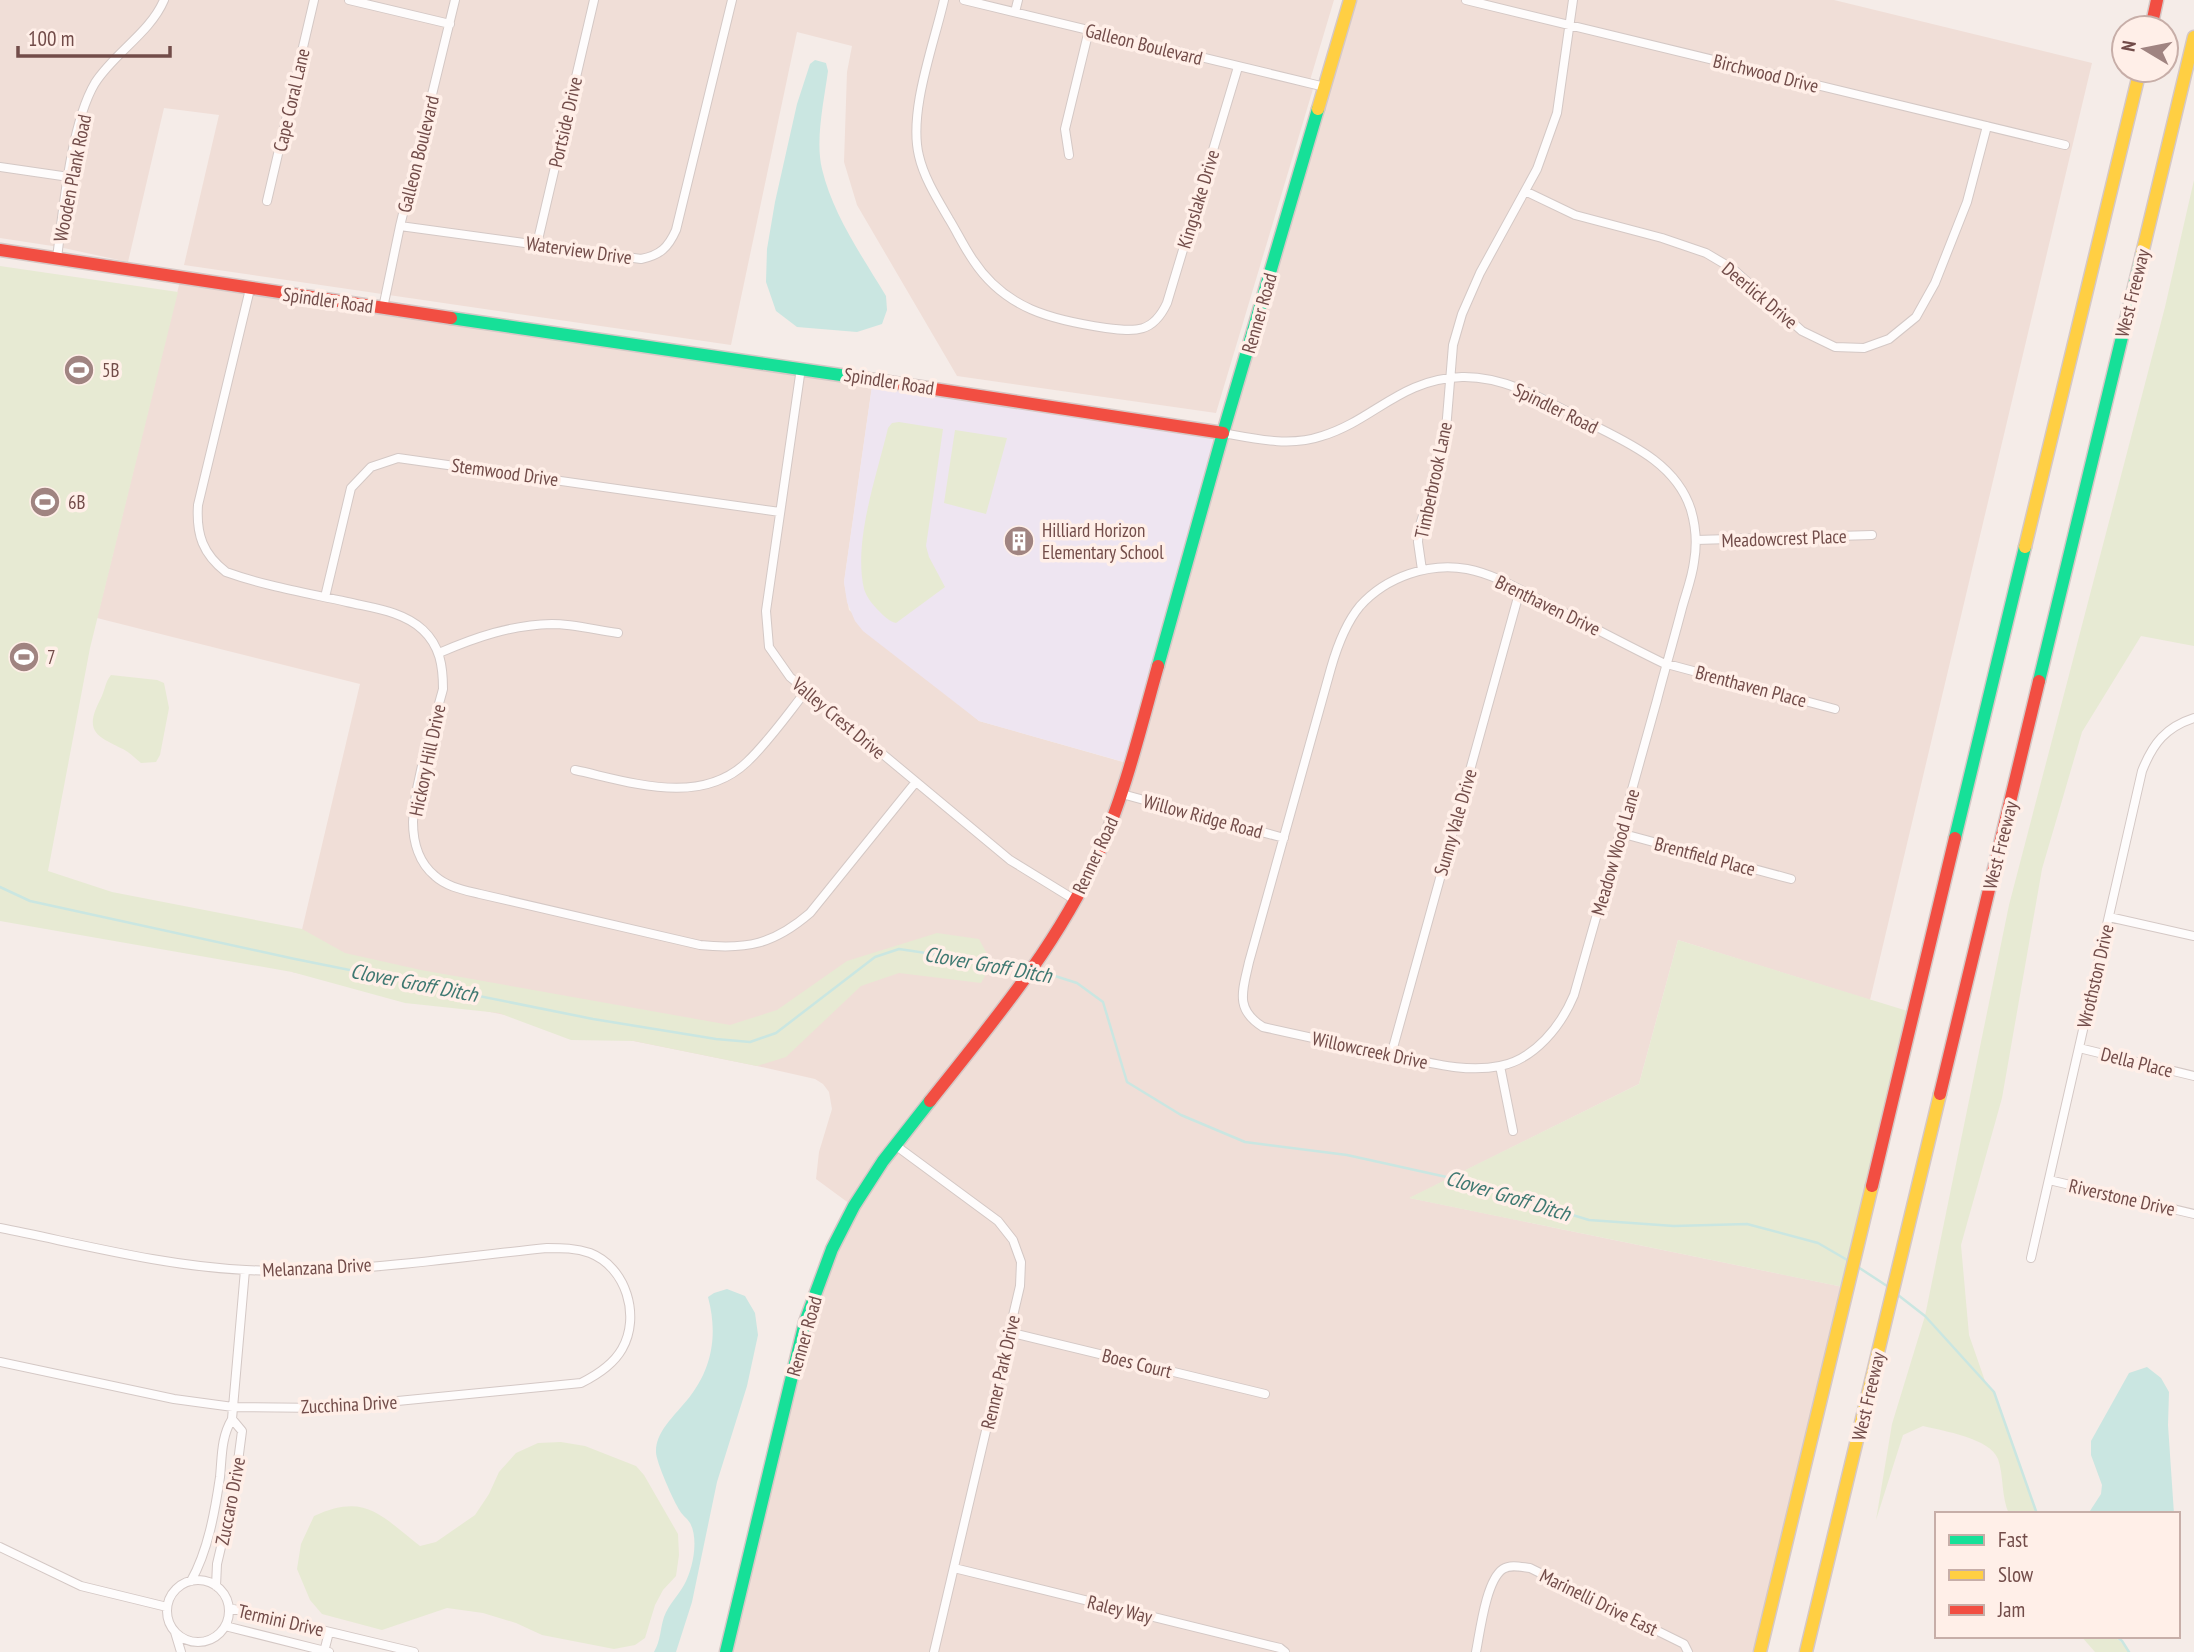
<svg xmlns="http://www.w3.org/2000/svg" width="2194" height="1652" font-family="'PT Sans Narrow',sans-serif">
<rect width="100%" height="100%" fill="#f5ece8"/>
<path fill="#f0ded7" d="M0,0H1334L1308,87L1313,89L1216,413L957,376L857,205L844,162L847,72L852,46L797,32L731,345L184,265L219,115L164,108L128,262L59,247L0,238Z
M1350,0H1834L2092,63L1870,1000L1678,940L1639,1084L1410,1198L1848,1288L1758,1652H726L795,1362L854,1207L816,1179L819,1152L832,1109L829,1092L823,1084L815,1079L757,1066L292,972L360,684L97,618L181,277L873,379L844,582L849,610L979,721L1130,764Z"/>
<path fill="#eee5f1" d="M873,379L1223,433L1131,764L979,721L863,631L855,621L847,602L844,582Z"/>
<path fill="#e7ead3" d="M2194,180V646L2141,636L2082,732L2042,869L2002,1098L1961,1245L1969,1335L1985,1381L1994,1392L2037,1514H2009C2001,1496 2004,1476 1998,1459C1990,1438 1943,1431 1923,1426L1903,1435L1876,1520L1892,1424L1925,1316L2009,905L2165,307Z
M0,266L178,292L90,648L48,871L112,892L302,929L345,953L421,970L730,1025L777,1010L847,961L937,933L979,939L992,963L981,983L899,973L861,986L786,1057L757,1066L634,1041L571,1040L499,1013L405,1003L292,972L0,921Z
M899,422L943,429L926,546L929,557L945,587L896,623C889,621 885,617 879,611C873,605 867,598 864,589C853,541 877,475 888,428L892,423Z
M955,430L1007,438L986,514L944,503Z
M111,675L157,680L164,683L169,708L160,755L156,762L141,763C135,758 129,752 123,749C96,736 84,731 100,700C105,691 105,682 111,675Z
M1678,940L1914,1013L1848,1288L1409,1198L1639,1084Z
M561,1442L585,1446L636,1466L644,1475L678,1534L679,1555L676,1576L663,1590L655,1605L645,1638L635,1645L614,1649L542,1635L516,1623L483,1613L447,1608L382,1630L322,1614L310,1600L297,1569L301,1544L314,1516C366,1492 381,1516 420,1546L436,1542L475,1515L489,1494L499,1472L516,1453L538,1443Z
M2081,1636C2105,1636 2115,1630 2129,1652H2095Z"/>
<path fill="#cae6e1" d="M815,60L826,63L828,71C824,101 815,140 822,169C833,215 862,256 886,296L887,310L882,324L857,332L797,327L776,311L766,282L767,249L775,202L797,104L810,64Z
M727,1289L745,1296L755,1313L758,1335L747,1386L717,1482L692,1602L676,1652H654C661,1640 660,1629 664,1617C669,1604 678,1596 684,1585C693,1569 699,1539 690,1523C687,1518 682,1515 680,1511C674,1502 655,1460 656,1451C656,1433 672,1418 682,1406C711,1374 719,1338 708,1297L714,1293Z
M2147,1367L2161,1378L2169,1392L2168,1425L2174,1514H2088L2101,1494L2102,1485L2091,1455V1441L2129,1373Z"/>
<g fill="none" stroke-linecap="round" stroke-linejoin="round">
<path stroke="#cae6e1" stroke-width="2.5" d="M0,887L30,901L295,959L593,1019L716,1039L750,1042L776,1033L875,957L899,949L1026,968
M1036,970L1077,983L1103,1002L1127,1082L1181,1115L1245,1142L1347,1155L1451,1178L1589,1220L1674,1226L1747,1224L1818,1243L1849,1261
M1858,1267L1887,1286
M1898,1295L1925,1316L1994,1392L2037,1514
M2116,1636L2122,1641L2129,1652"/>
<g stroke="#d4c8c5" stroke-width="10">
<path id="street" d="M349,0L450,24
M944,0C934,44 908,112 919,156C924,178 938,200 949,219C957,232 964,247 973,260C1005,309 1052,320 1106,328C1136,332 1153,333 1167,303L1238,67
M964,0L1325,87
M1466,0L2065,145
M1015,12L1018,0
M1069,155L1065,129L1089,30
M0,167L69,177
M1525,191L1575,215L1662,238L1706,253L1733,269L1802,331L1835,347L1864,348L1889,339L1916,317L1935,283L1967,202L1987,126
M267,201L314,0
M400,226L641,259C660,255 668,248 676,230L732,0
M537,244L594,0
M57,258C63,211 71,123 95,83C114,53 150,33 164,0
M250,289L198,505C196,535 203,554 226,572C265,586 307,593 347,602C372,608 403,611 423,630C440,646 443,666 443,689C433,727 414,784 413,822C413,842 419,863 435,876C447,887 464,890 480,894L700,945C747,950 774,944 810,913L915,783
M383,308L400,226L455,0
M801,368L766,611L769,647L790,677L1010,860L1075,900
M1223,433C1256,439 1290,447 1322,436C1374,420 1400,379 1462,377C1506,376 1547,401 1585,421C1626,442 1676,462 1691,510C1696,527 1697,545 1694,562C1692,578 1686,593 1682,608C1674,639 1665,669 1657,700C1630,798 1602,897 1574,995C1561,1026 1535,1059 1500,1066C1466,1073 1432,1063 1399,1056C1353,1047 1308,1037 1263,1027C1234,1009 1243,990 1249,962L1331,668C1337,647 1345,624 1360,606C1386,577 1429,562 1467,569C1493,574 1517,588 1540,600C1581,621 1622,643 1663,663L1667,664L1835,709
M1696,540L1872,535
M1422,570L1418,542L1419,528L1437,472L1446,430L1453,345L1462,314L1480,273L1537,169L1557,113L1573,0
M325,597L351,488L371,467L398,458L780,512
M439,653C476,637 511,625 552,624C573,624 596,630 618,633
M575,770C631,782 700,807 747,762C769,741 787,715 806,691
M1122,794L1284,838
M1620,833L1791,879
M2109,917L2194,936
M2079,1048L2194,1076
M1391,1055L1520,590
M1500,1066L1513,1131
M895,1145L998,1221L1013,1240L1021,1262L1020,1286L934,1652
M2049,1180L2194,1214
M0,1228C81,1244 163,1266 246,1270C346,1275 448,1258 547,1248C562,1248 576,1248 590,1253C626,1267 641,1316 622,1349C613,1365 597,1375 581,1383L326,1408L233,1407L174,1399L0,1362
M2031,1258L2142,771C2153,743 2166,727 2194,718
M1008,1332L1265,1394
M0,1547L81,1586L167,1607
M954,1568L1280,1648L1285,1652
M167 1611a31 31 0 1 1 62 0a31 31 0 1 1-62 0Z
M191,1581C208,1551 215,1511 220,1477C222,1457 221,1437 232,1419L245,1270
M216,1586L217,1564L234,1492L242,1431L232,1419
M229,1608L414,1652
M225,1626L329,1652
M175,1632L181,1652
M324,1652L329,1632
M1476,1652C1480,1632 1486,1580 1503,1569C1511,1564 1521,1567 1530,1568L1684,1644L1688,1652"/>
</g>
<g stroke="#d5c8c6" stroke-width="15">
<path id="fast" d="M451,318L888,382
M1158,666L1223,433L1318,109
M2039,681L2142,254
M1955,838L2025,547
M726,1652L805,1322L832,1249L854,1206L883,1161L930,1101"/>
</g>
<g stroke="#d5c8c6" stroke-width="15">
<path id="slow" d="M1318,109L1350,0
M2142,254L2194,37
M2025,547L2140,70
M1760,1652L1872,1186
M1806,1652L1940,1094"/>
</g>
<g stroke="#d5c8c6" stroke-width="15">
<path id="jam" d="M2151,28L2157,0
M0,250L451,318
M888,382L1223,433
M1940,1094L2039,681
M930,1101C992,1023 1057,946 1098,855C1125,794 1140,730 1158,666
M1872,1186L1955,838"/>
</g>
<use href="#street" stroke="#fefcfc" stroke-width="8"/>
<use href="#fast" stroke="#16e098" stroke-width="12"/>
<use href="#slow" stroke="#ffcf43" stroke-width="12"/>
<use href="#jam" stroke="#f24e42" stroke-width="12"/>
</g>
<defs>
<g id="stadium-disc" transform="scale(1.575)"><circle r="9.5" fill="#a08481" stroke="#ffefe8"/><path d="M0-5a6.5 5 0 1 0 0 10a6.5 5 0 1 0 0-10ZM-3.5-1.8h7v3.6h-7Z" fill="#fff"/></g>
<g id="building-disc" transform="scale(1.575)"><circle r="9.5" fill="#a08481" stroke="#ffefe8"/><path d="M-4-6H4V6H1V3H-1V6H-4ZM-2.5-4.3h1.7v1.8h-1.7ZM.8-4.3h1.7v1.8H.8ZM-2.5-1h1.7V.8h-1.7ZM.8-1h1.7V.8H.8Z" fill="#fff"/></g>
</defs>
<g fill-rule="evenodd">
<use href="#stadium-disc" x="79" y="370"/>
<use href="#stadium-disc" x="45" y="502"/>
<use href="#building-disc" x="1019" y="541"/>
<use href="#stadium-disc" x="24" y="657"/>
</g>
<g text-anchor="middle" stroke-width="7" stroke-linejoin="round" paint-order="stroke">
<g font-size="19" fill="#724c49" stroke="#ffefe8">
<text transform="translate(1144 44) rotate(14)" y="7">Galleon Boulevard</text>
<text transform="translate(1766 73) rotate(14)" y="7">Birchwood Drive</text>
<text transform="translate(291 100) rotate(-77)" y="7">Cape Coral Lane</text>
<text transform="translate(565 122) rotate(-77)" y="7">Portside Drive</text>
<text transform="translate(418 154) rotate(-76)" y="7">Galleon Boulevard</text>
<text transform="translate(72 178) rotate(-79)" y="7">Wooden Plank Road</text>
<text transform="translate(1198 199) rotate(-73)" y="7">Kingslake Drive</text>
<text transform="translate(579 250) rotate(8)" y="7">Waterview Drive</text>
<text transform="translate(2132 293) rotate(-76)" y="7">West Freeway</text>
<text transform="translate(1760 295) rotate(40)" y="7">Deerlick Drive</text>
<text transform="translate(328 300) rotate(8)" y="7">Spindler Road</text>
<text transform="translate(1259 313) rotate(-74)" y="7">Renner Road</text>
<text transform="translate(889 381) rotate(9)" y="7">Spindler Road</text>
<text transform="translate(1556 408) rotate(26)" y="7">Spindler Road</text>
<text transform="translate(505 472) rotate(8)" y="7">Stemwood Drive</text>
<text transform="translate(1433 480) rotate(-78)" y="7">Timberbrook Lane</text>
<text transform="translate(1784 538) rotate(-2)" y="7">Meadowcrest Place</text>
<text transform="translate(1548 605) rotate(26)" y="7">Brenthaven Drive</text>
<text transform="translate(1751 686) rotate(15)" y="7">Brenthaven Place</text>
<text transform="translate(839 718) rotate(40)" y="7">Valley Crest Drive</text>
<text transform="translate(427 760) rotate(-78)" y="7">Hickory Hill Drive</text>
<text transform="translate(1203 816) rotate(15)" y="7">Willow Ridge Road</text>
<text transform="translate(1455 822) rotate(-74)" y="7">Sunny Vale Drive</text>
<text transform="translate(2000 845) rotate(-76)" y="7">West Freeway</text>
<text transform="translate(1615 852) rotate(-74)" y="7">Meadow Wood Lane</text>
<text transform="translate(1095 855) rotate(-65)" y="7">Renner Road</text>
<text transform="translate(1705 856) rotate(15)" y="7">Brentfield Place</text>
<text transform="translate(2095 976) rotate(-77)" y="7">Wrothston Drive</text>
<text transform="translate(1370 1050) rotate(12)" y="7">Willowcreek Drive</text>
<text transform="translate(2137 1062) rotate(14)" y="7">Della Place</text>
<text transform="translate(2122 1197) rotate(13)" y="7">Riverstone Drive</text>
<text transform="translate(317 1267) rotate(-3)" y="7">Melanzana Drive</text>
<text transform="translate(804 1336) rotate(-74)" y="7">Renner Road</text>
<text transform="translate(1137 1363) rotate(14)" y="7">Boes Court</text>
<text transform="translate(1000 1372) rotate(-77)" y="7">Renner Park Drive</text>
<text transform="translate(1868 1396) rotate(-77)" y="7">West Freeway</text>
<text transform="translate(349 1404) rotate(-3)" y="7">Zucchina Drive</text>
<text transform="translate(230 1501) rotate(-79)" y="7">Zuccaro Drive</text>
<text transform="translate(1599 1602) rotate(26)" y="7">Marinelli Drive East</text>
<text transform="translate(1120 1609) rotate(14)" y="7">Raley Way</text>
<text transform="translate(281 1620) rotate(13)" y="7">Termini Drive</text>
</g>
<g font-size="19" fill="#724c49" stroke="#ffefe8" text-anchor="start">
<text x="102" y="377">5B</text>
<text x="68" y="509">6B</text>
<text x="1042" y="537">Hilliard Horizon<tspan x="1042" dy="22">Elementary School</tspan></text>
<text x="47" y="664">7</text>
</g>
<g font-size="21" font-style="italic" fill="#3e7871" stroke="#ffefe8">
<text transform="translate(988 965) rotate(10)" y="7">Clover Groff Ditch</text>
<text transform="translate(414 983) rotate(11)" y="7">Clover Groff Ditch</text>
<text transform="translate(1508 1196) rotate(17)" y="7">Clover Groff Ditch</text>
</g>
</g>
<rect x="1935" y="1512" width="245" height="126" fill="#ffefe8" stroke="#c7aea8" stroke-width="2"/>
<rect x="1949" y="1535" width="35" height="10" fill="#16e098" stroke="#c7aea8" stroke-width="2"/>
<text x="1998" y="1547" font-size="21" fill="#724c49">Fast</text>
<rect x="1949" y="1570" width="35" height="10" fill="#ffcf43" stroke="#c7aea8" stroke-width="2"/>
<text x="1998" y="1582" font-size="21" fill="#724c49">Slow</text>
<rect x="1949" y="1605" width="35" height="10" fill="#f24e42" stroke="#c7aea8" stroke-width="2"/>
<text x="1998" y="1617" font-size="21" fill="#724c49">Jam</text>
<g transform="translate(2145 49) rotate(280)"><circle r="33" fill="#ffefe8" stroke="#c7aea8" stroke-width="2"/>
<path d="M0-5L12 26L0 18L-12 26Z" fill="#a08481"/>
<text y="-10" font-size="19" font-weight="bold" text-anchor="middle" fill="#724c49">N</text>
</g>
<path d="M18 46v10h152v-10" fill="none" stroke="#724c49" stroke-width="3.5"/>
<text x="28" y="46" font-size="21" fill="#724c49" stroke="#ffefe8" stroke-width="5" paint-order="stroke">100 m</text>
</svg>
